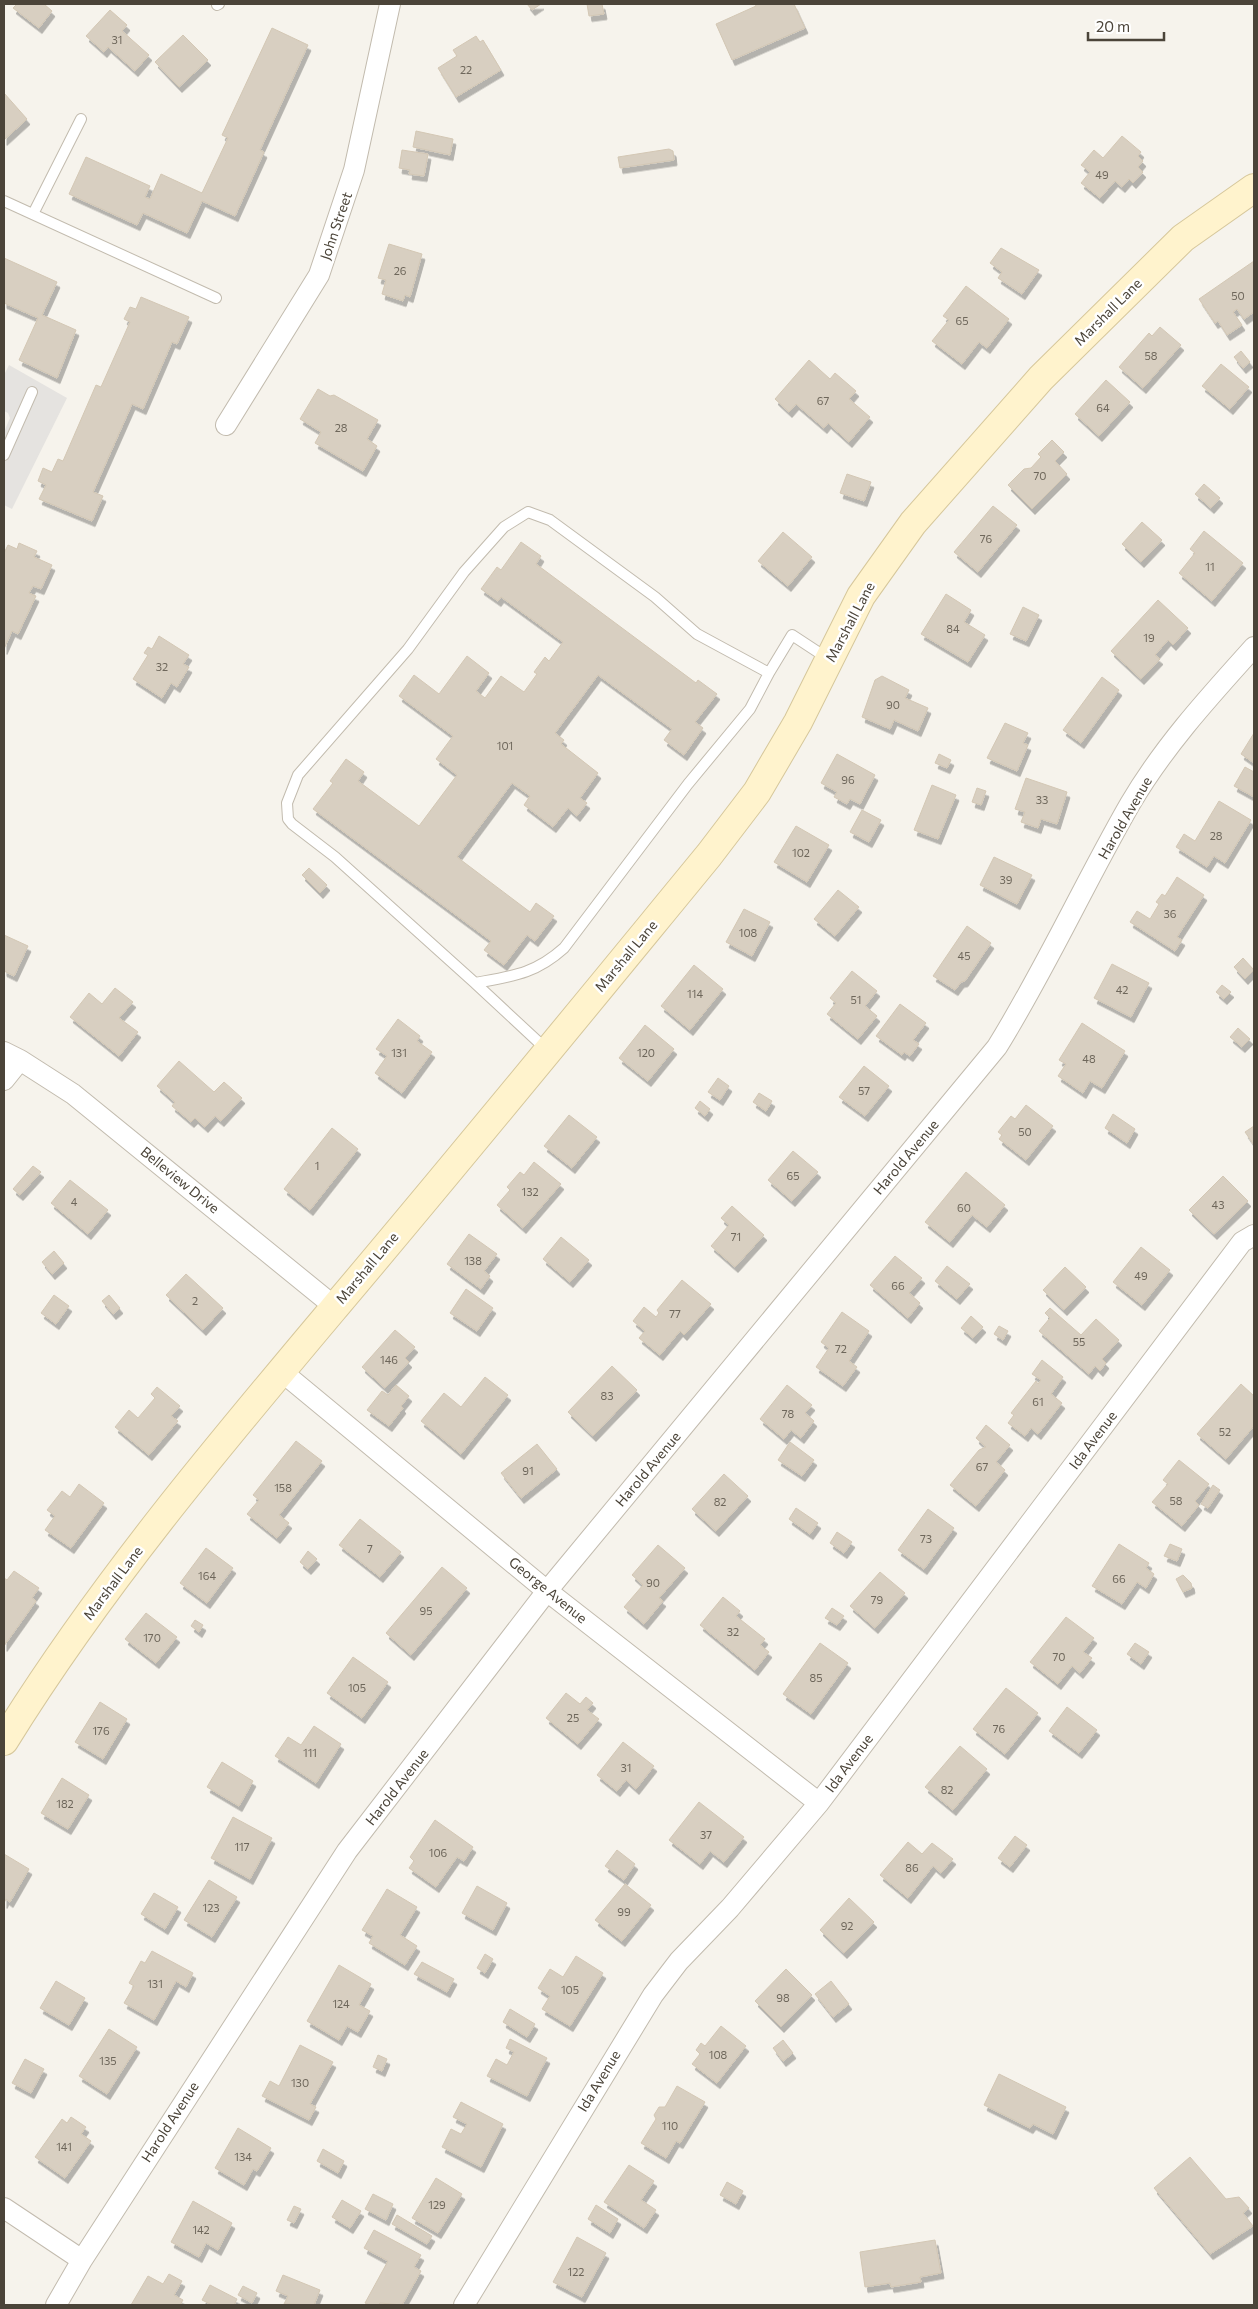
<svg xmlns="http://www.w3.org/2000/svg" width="1258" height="2309" font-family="Commissioner,sans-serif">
<defs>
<filter id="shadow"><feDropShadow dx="3" dy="5.5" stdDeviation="0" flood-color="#0004"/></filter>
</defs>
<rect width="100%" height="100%" fill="#f6f3ec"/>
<path fill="#e5e3e0" d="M9,365L67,398L12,509L4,505V432L10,418L8,413L4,411V375Z"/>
<path fill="#d8cfc1" stroke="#d3c7b4" filter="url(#shadow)" d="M17,4H44L52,11L39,28L13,8Z
M527,4H541L532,10Z
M587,4H602L604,14L589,16Z
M755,4H794L805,28L732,60L716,24L756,6Z
M110,10L127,25L122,31L149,55L135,71L108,47L104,52L86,36Z
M272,28L308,45L260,150L264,152L235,216L202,201L187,233L143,213L137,225L69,194L86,157L150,186L145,197L150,199L161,174L202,193L228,138L222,135Z
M183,35L208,60L179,87L155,62Z
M476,36L480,42L483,40L501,70L456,97L438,68L457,56L453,50Z
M4,93L27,119L4,140Z
M416,131L453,139L450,155L413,147Z
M1122,136L1141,152L1138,156L1143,161L1138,167L1143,172L1133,183L1129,179L1122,187L1115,181L1100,198L1081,183L1090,172L1081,165L1094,150L1103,158Z
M669,149L673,151L674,160L620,168L618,157Z
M402,150L428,154L424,176L409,174L410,170L399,168Z
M389,244L422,254L410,297L405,295L403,301L382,294L386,280L378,278Z
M1001,248L1039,270L1022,294L998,278L1002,272L990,263Z
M4,258L57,282L42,315L76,330L57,378L19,360L38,318L4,303Z
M1254,261V312L1244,319L1237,309L1233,312L1242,325L1227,335L1218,321L1215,323L1199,299Z
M966,286L1009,319L987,348L979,342L962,364L932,341L949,320L943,316Z
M141,297L189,317L177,344L172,342L143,409L132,404L93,492L103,496L92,521L39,499L46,485L38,481L43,468L52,472L58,459L63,461L96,385L101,387L130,322L124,319L130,307L136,309Z
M1160,327L1181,345L1143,388L1119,367L1149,333L1152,336Z
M1241,351L1250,362L1243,368L1234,357Z
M809,360L830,379L835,373L856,391L849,399L870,417L849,442L828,423L824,428L796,404L789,412L775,399Z
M1221,364L1249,387L1230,409L1202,386Z
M1106,380L1130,402L1099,436L1075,414Z
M318,389L330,396L334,395L378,420L367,439L377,446L363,471L315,443L321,432L300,419Z
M1052,440L1064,452L1055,461L1067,474L1032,509L1008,485L1024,469L1031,468L1041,457L1038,454Z
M847,474L871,482L864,501L840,493Z
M1204,484L1220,498L1211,508L1195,494Z
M993,506L1017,525L978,572L954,552Z
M1142,522L1162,540L1141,562L1122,544Z
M1204,531L1243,563L1212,601L1179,573L1195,553L1190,549Z
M783,532L812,557L788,586L758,561Z
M521,542L541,556L536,564L696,683L698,680L717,694L695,722L703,728L684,755L664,740L672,729L598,675L555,733L564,740L561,744L598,773L580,798L587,803L577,816L568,808L553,827L524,805L530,796L512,783L457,857L530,912L536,903L554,916L535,941L527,935L504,965L484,950L491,941L313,809L333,783L330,781L346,759L364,772L358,781L419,826L457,775L436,759L453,736L399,696L414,675L439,694L467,656L489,673L476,691L485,698L501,676L524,692L537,674L534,672L545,657L549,661L563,642L501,597L498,601L481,589L497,567L501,570Z
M19,543L37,551L34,557L52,565L41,589L33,586L29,593L36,596L18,634L12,631L4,649V553L8,545L17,549Z
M946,594L971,610L964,622L985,635L968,662L921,634Z
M1158,600L1188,628L1173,645L1168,640L1155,655L1160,659L1141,679L1111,651Z
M1023,607L1039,615L1026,641L1010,634Z
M159,636L189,655L183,664L189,667L177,687L171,683L162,698L133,679L148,655L144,653L148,647L152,649Z
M882,676L909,690L905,698L928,708L918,731L894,720L890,729L862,717L875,680Z
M1102,677L1119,690L1081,743L1063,730Z
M1005,723L1028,733L1023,743L1028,745L1017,771L987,758Z
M1254,733V763L1241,754Z
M837,754L875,775L860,804L850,799L847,804L834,797L837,792L821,783Z
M939,754L951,760L947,768L935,763Z
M1245,767L1254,772V797L1234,786Z
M1026,778L1067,792L1057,824L1041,819L1038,828L1021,822L1025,812L1015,809Z
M932,785L956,795L938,839L914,830Z
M977,788L986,791L981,805L972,802Z
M1219,801L1251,820L1225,863L1214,856L1207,867L1176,847L1184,834L1195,841Z
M862,810L881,820L869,842L850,832Z
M796,826L829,845L807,882L774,862Z
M994,857L1032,875L1017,904L980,885Z
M309,868L327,885L320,893L302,875Z
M1177,877L1204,895L1177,937L1182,940L1175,951L1130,922L1137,911L1150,919L1159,904L1156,902L1162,894L1165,896Z
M838,890L859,907L835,936L814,919Z
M744,909L770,922L752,956L726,942Z
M967,926L991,943L965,981L961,982L955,990L933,976Z
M4,935L28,946L14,976L4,971Z
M1243,958L1254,970L1245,979L1234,967Z
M1112,964L1149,983L1131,1017L1094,998Z
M694,965L723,989L690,1030L661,1006Z
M852,971L877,991L865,1006L877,1016L858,1039L827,1014L836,1003L830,998Z
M1222,985L1231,992L1224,999L1216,992Z
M115,988L133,1002L119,1018L138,1032L119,1056L70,1017L89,993L102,1004Z
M900,1004L926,1023L913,1040L919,1044L910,1056L904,1052L902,1055L876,1036Z
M398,1019L420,1036L417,1041L432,1052L402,1093L375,1073L387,1056L376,1049Z
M1082,1023L1125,1051L1102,1088L1090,1081L1083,1093L1058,1076L1066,1064L1059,1060Z
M645,1025L674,1049L648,1081L619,1058Z
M1238,1028L1250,1039L1242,1047L1230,1037Z
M179,1061L214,1092L224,1082L242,1098L221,1121L215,1116L205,1127L195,1118L191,1122L172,1106L175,1102L157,1086Z
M864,1066L889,1086L865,1116L839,1097Z
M718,1078L729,1086L720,1100L708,1092Z
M759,1093L772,1101L766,1111L753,1102Z
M700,1101L710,1109L705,1116L695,1108Z
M1026,1105L1053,1126L1026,1160L999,1139L1002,1135L998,1132L1011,1116L1015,1119Z
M1113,1114L1135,1129L1127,1143L1105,1128Z
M569,1115L597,1137L572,1168L544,1146Z
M1254,1126V1145L1245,1132Z
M332,1128L358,1149L310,1210L284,1189Z
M793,1151L818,1172L792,1201L768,1180Z
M534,1162L561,1184L523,1228L497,1205L510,1190L507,1187L520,1172L524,1175Z
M33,1166L41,1172L20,1195L13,1189Z
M966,1172L1005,1205L987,1227L972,1215L950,1242L925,1222Z
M1223,1176L1248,1201L1214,1234L1189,1210Z
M70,1180L108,1210L88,1234L51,1203Z
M732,1206L764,1235L735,1267L711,1246L729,1225L721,1218Z
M469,1234L497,1254L484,1271L490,1276L481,1289L447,1264Z
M561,1237L589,1260L570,1282L543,1259Z
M1141,1247L1170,1270L1142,1305L1113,1282Z
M54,1251L64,1263L52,1274L42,1262Z
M895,1256L922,1278L909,1293L920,1303L908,1318L870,1285Z
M947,1266L970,1284L957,1299L935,1281Z
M1065,1267L1086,1287L1064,1310L1043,1290Z
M186,1274L223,1308L203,1330L166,1295Z
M682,1280L711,1304L684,1335L680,1331L660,1355L639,1338L645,1331L633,1321L644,1307L656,1317L659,1313L657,1310Z
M466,1289L493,1308L477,1331L450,1313Z
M54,1295L69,1306L56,1324L41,1313Z
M109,1295L120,1308L113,1314L102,1301Z
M1050,1308L1081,1335L1096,1319L1119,1340L1102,1359L1106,1363L1100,1371L1095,1366L1089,1374L1039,1331L1050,1318L1045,1313Z
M842,1312L869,1331L849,1361L857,1367L843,1386L816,1367L829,1348L821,1342Z
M971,1316L983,1327L973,1338L961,1328Z
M999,1326L1008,1331L1003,1340L994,1334Z
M395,1330L415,1347L405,1358L409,1362L385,1388L362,1367Z
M1042,1360L1063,1377L1051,1394L1062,1403L1038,1434L1031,1428L1025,1436L1008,1423L1014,1415L1011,1413L1036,1381L1038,1384L1041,1380L1032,1374Z
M612,1366L637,1390L593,1436L568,1412Z
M485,1377L508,1395L461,1454L421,1421L444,1393L461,1407Z
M1241,1384L1254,1396V1426L1226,1459L1197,1434Z
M396,1385L409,1396L401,1406L403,1408L389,1426L367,1410L382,1391L388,1395Z
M787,1385L812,1405L805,1413L814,1421L801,1438L791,1430L784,1439L760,1419Z
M157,1387L180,1406L171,1416L178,1421L149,1455L115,1427L129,1410L138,1418L155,1398L151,1394Z
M986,1425L1010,1445L996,1462L1005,1470L976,1506L950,1485L979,1450L986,1447L976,1438Z
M296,1441L322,1461L279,1515L289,1523L277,1538L247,1514L259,1500L253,1495Z
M790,1442L814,1460L802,1476L778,1460Z
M537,1444L557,1469L521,1498L501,1473Z
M1179,1460L1209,1484L1195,1501L1199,1505L1182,1526L1152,1502L1168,1484L1163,1480Z
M724,1474L748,1496L716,1531L692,1509Z
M79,1484L104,1503L71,1548L45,1530L55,1516L47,1510L62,1491L70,1497Z
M1213,1485L1220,1490L1208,1508L1201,1504Z
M796,1508L818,1523L810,1534L789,1519Z
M928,1509L954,1528L924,1569L898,1550Z
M360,1519L401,1552L380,1577L339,1545Z
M837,1532L852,1542L844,1553L830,1543Z
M1119,1544L1149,1563L1146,1568L1154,1574L1146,1588L1137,1582L1122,1604L1092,1586Z
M1170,1544L1182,1549L1177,1561L1164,1556Z
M658,1545L685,1568L659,1598L663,1601L644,1624L624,1607L643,1585L632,1575Z
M206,1548L233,1568L207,1603L180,1583Z
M308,1551L317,1559L308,1569L300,1562Z
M442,1567L467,1588L411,1655L386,1633Z
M14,1571L39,1588L32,1598L36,1601L4,1646V1578L7,1580Z
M880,1572L905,1593L875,1628L850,1606Z
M1183,1575L1191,1583L1192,1588L1183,1592L1176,1579Z
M723,1597L740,1611L736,1616L765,1639L760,1645L769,1652L755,1670L700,1625Z
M832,1608L844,1616L837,1625L825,1618Z
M146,1613L177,1637L156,1663L125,1639Z
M1066,1617L1094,1638L1083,1652L1092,1658L1080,1673L1072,1666L1058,1684L1030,1662Z
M195,1620L203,1625L199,1632L191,1626Z
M820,1643L848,1663L811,1714L783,1694Z
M1135,1643L1149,1652L1141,1664L1127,1654Z
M353,1657L388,1682L362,1718L327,1693Z
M1006,1688L1038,1713L1005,1754L973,1729Z
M566,1693L580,1704L586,1697L593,1703L587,1710L599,1719L578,1744L546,1718Z
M100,1702L127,1719L103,1759L75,1742Z
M1067,1707L1097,1730L1079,1753L1049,1731Z
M314,1726L341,1744L316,1783L275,1756L288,1737L301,1745Z
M623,1742L654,1766L636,1789L626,1780L617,1791L597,1775Z
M960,1746L987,1769L953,1810L925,1787Z
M222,1762L253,1781L239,1806L207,1787Z
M62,1778L89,1795L68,1829L41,1813Z
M699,1802L744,1837L724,1862L710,1851L700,1864L669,1840Z
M233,1817L272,1838L250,1879L211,1858Z
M435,1820L473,1847L464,1861L457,1857L436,1887L409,1868L414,1861L410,1857Z
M1015,1836L1027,1845L1010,1867L998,1858Z
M908,1842L922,1854L932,1843L953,1859L941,1873L933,1866L908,1898L880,1875Z
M617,1850L635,1864L624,1880L605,1866Z
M4,1854L29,1869L10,1902L6,1899L4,1903Z
M209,1880L237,1897L212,1937L184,1920Z
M625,1884L651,1905L622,1941L595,1920Z
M477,1886L507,1903L493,1930L462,1913Z
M387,1889L417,1907L400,1935L417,1946L405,1965L369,1943L373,1936L362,1930Z
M154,1893L178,1907L165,1929L141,1914Z
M849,1898L874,1922L844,1953L820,1930Z
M152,1951L193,1973L186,1987L176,1981L154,2020L124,2003L134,1986L129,1983L141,1961L145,1963Z
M485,1954L493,1959L485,1973L477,1968Z
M576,1956L603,1973L570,2026L542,2009L550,1996L538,1988L550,1969L563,1977Z
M422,1962L454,1979L447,1992L414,1974Z
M339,1965L371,1984L359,2005L370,2011L358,2032L347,2026L339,2040L307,2021Z
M786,1969L812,1995L781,2027L755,2001Z
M56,1981L85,1998L69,2025L40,2008Z
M831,1981L849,2004L833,2017L815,1994Z
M510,2009L535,2024L527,2037L503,2022Z
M721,2026L746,2046L717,2083L692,2064L700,2054L696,2050L701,2043L705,2046Z
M109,2029L137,2047L107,2094L79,2076Z
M510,2039L547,2058L527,2096L487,2076L496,2059L507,2065L514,2052L506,2048Z
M783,2040L793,2053L783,2061L773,2048Z
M300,2045L333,2062L310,2104L316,2107L309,2120L262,2096L270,2081L279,2086Z
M378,2055L387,2059L382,2071L373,2067Z
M25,2059L44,2069L31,2093L12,2083Z
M999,2074L1066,2107L1053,2134L1033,2124L1030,2128L984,2105Z
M677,2086L705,2102L680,2143L676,2141L666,2158L641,2143L656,2119L654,2115L659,2107H665Z
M461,2102L503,2124L481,2167L442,2147L451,2129L461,2134L467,2124L453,2117Z
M71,2117L86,2127L81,2134L91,2141L65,2178L35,2157L62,2119L67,2123Z
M238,2128L271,2148L257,2171L253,2169L244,2185L215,2168Z
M323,2149L344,2161L338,2173L317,2161Z
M1190,2157L1226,2199L1239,2197L1249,2208L1243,2213L1253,2226L1210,2254L1154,2188Z
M629,2165L654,2181L641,2200L656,2210L644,2228L604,2202Z
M436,2178L462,2194L438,2233L412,2218Z
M727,2182L743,2191L736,2204L720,2195Z
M373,2194L393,2204L386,2220L365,2209Z
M342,2200L361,2211L350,2228L332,2217Z
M193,2201L232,2223L218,2250L206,2243L199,2257L171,2242Z
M596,2205L618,2219L610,2233L588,2219Z
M294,2206L301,2209L294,2223L287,2220Z
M397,2215L432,2236L427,2244L392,2224Z
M374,2230L421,2255L414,2267L421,2271L402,2305L380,2303L378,2305H369L365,2303L388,2261L364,2248Z
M577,2237L606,2253L582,2297L553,2282Z
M935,2240L941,2273L920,2277L921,2282L891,2287L890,2283L865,2287L860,2252Z
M169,2274L182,2281L174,2295L183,2300L180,2305H131L148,2276L163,2284Z
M283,2275L320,2290L314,2305L284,2304L288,2296L276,2291Z
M210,2285L237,2299L234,2305H212L202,2300Z
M243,2286L257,2293L252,2303L238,2295Z"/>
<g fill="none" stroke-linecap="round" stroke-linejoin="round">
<g stroke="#c2bbae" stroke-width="12">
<path id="lane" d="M217,5L219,4
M4,201L216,298
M33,214L81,119
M4,455L32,392
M769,673L792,635L827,658
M475,983L335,857L292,824L288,819L287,803L298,775L408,649L464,572L504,527L528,512L550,520L655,597L697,634L769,673L750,709L688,784L564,948C535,974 513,976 475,983L547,1050"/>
</g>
<g stroke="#c2bbae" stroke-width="22">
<path id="street" d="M226,425L319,275L354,170L390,4
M4,1052L20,1060L4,1080
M20,1060L73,1094L335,1307
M281,1371L547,1591L819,1803
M4,2208L82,2260
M56,2305L82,2260L347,1851L547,1591L997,1047C1046,968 1084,884 1130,804C1164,746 1209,697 1254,647
M464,2305L653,1995L679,1961L730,1908L819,1803L1242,1242L1254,1235"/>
</g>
<g stroke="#d6c79b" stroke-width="30">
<path id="secondary" d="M4,1741C100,1586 218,1446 335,1307C461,1158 585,1006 709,855L757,792L798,722L861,596L913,523L1041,378L1183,238L1254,188"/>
</g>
<use href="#lane" stroke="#fff" stroke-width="10"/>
<use href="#street" stroke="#fff" stroke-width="20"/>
<use href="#secondary" stroke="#fff3cd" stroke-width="28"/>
</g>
<g text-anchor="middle" stroke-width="5" stroke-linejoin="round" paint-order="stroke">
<g font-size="11" fill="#6e675b">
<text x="117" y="44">31</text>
<text x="466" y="74">22</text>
<text x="1102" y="179">49</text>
<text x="400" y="275">26</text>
<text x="1238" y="300">50</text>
<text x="962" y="325">65</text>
<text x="1151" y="360">58</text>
<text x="823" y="405">67</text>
<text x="1103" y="412">64</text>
<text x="341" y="432">28</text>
<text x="1040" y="480">70</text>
<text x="986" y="543">76</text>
<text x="1210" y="571">11</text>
<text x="953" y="633">84</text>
<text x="1149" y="642">19</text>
<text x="162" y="671">32</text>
<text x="893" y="709">90</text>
<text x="505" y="750">101</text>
<text x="848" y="784">96</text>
<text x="1042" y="804">33</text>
<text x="1216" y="840">28</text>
<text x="801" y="857">102</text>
<text x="1006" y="884">39</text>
<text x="1170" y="918">36</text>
<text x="748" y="937">108</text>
<text x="964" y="960">45</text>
<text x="1122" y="994">42</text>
<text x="695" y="998">114</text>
<text x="856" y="1004">51</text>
<text x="399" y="1057">131</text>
<text x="646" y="1057">120</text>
<text x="1089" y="1063">48</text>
<text x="864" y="1095">57</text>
<text x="1025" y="1136">50</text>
<text x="317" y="1170">1</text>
<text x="793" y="1180">65</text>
<text x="530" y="1196">132</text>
<text x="74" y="1206">4</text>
<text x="1218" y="1209">43</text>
<text x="964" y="1212">60</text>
<text x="736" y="1241">71</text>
<text x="473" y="1265">138</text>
<text x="1141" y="1280">49</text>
<text x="898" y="1290">66</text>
<text x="195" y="1305">2</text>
<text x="675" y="1318">77</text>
<text x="1079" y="1346">55</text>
<text x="841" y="1353">72</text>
<text x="389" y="1364">146</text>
<text x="607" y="1400">83</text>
<text x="1038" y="1406">61</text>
<text x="788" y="1418">78</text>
<text x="1225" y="1436">52</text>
<text x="982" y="1471">67</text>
<text x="528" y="1475">91</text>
<text x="283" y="1492">158</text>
<text x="1176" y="1505">58</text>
<text x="720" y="1506">82</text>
<text x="926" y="1543">73</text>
<text x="370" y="1553">7</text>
<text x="207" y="1580">164</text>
<text x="1119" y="1583">66</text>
<text x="653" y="1587">90</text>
<text x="877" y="1604">79</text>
<text x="426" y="1615">95</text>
<text x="733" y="1636">32</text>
<text x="152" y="1642">170</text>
<text x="1059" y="1661">70</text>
<text x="816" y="1682">85</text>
<text x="357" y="1692">105</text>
<text x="573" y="1722">25</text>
<text x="999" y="1733">76</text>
<text x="101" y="1735">176</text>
<text x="310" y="1757">111</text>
<text x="626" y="1772">31</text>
<text x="947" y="1794">82</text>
<text x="65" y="1808">182</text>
<text x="706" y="1839">37</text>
<text x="242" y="1851">117</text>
<text x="438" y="1857">106</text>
<text x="912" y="1872">86</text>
<text x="211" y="1912">123</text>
<text x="624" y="1916">99</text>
<text x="847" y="1930">92</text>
<text x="155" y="1988">131</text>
<text x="570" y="1994">105</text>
<text x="783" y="2002">98</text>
<text x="341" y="2008">124</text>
<text x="718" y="2059">108</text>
<text x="108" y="2065">135</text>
<text x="300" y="2087">130</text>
<text x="670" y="2130">110</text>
<text x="64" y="2151">141</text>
<text x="243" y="2161">134</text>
<text x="437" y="2209">129</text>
<text x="201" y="2234">142</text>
<text x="576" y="2276">122</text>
</g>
<g font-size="14" fill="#4b4439" stroke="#fff">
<text transform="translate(336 226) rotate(-71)" y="5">John Street</text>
<text transform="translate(1108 312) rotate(-45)" y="5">Marshall Lane</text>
<text transform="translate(850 622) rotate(-62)" y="5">Marshall Lane</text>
<text transform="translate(1125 818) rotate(-60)" y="5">Harold Avenue</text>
<text transform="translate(626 956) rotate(-50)" y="5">Marshall Lane</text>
<text transform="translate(906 1157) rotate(-50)" y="5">Harold Avenue</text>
<text transform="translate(180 1180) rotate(39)" y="5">Belleview Drive</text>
<text transform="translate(367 1268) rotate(-50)" y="5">Marshall Lane</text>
<text transform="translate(1093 1440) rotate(-53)" y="5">Ida Avenue</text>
<text transform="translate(648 1469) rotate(-50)" y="5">Harold Avenue</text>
<text transform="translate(113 1583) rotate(-53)" y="5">Marshall Lane</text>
<text transform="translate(548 1590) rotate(39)" y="5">George Avenue</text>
<text transform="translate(849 1763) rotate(-53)" y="5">Ida Avenue</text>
<text transform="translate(397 1787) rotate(-52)" y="5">Harold Avenue</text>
<text transform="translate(599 2081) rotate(-59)" y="5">Ida Avenue</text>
<text transform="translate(170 2122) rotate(-57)" y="5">Harold Avenue</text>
</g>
</g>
<rect width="1258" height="2309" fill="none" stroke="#4b4439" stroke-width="10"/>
<path d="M1088 32v8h76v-8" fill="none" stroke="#4b4439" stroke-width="2.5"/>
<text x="1096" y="32" font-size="15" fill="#4b4439" stroke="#ffffff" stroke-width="4" paint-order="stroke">20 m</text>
</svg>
